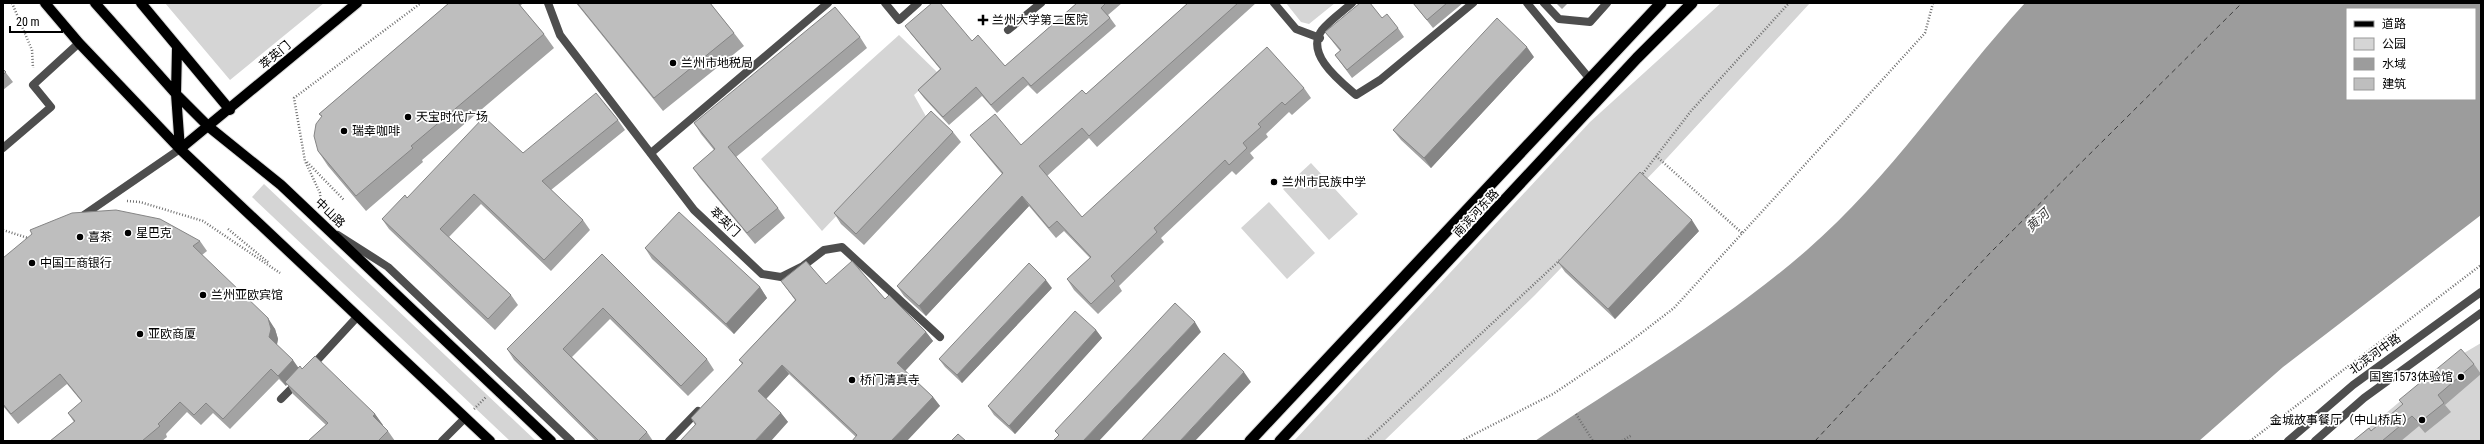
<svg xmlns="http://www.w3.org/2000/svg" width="2484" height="444" font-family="'Roboto Condensed','Noto Sans SC',sans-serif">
<rect width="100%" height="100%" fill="#fff"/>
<path fill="#d5d5d5" d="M165,3H324L230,80Z
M1286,3H1335L1309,24L1301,22Z
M1721,3H1810L1667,158L1535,295L1384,441H1294L1590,122Z
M899,35L938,73L914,95L928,120L822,231L761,159Z
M1311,163L1358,214L1329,240L1283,189Z
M264,184L536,441H510L252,197Z
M1269,202L1315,253L1287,279L1241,228Z
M2481,343V441H2353L2442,366Z"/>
<path fill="#9c9c9c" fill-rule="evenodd" d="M2025,3H2481V215L2283,367L2199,441H1535C1627,379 1723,323 1807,250C1891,177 1951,84 2025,3ZM2347,9H2475V99H2347Z"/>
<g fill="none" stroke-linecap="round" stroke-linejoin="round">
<path stroke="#3d3d3d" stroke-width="1" stroke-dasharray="5 4" stroke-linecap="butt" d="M1815,441L1990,253L2242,3"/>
<g stroke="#dbdbdb" stroke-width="12">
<path id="primary" d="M45,3L79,43L180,149L490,441
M95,3L176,94L209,127L281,185L551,441
M141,3L230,110
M177,48L176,94L180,149
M180,149L357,3"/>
</g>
<g stroke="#dbdbdb" stroke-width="13">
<path id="trunk" d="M1250,441L1661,3
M1280,441L1637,58L1692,3"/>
</g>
<path stroke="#707070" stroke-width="2.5" stroke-dasharray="1 2" stroke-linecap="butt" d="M12,3L32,50L33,68
M1656,156L1742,233
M307,162L344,200
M1641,176L1691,111L1789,3
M127,201L140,202L203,221L280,273
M321,205L320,193L305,161L294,98L421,3
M228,229L269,263
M3,230L28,238
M474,409L486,397
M1576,414L1593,441
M1366,441L1560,260
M1461,441L1553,394L1623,347L1674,308L1925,33L1933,3
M1622,441L1632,435
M2250,441L2481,265"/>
<path stroke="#4e4e4e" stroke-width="8" d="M885,3L899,20L918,3
M1274,3L1296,29L1320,38
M1352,3C1342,12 1330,20 1322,30C1304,54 1341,82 1356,95L1380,80L1473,3
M1527,3L1589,78
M1544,3L1559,19L1590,22L1607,3
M1008,30L1041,3
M651,153L828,3
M338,235L388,267L571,441
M311,367L358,316
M281,399L298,382
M669,441L698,411"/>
<path stroke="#4e4e4e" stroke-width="8" d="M3,148L51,107L33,85L79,43
M81,217L180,149"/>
<path stroke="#4e4e4e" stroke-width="8" d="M548,3L560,35L694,210L762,274L781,277L803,266L824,250L842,247L940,337
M442,441L465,418
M2288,441L2353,385L2481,292
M2315,441L2364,398L2481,313"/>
<use href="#primary" stroke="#000" stroke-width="10"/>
<use href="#trunk" stroke="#000" stroke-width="11"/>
</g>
<path fill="#a3a3a3" d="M449,3H523L520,6L544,34L554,48L422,160L423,162L366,211L328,166L318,151L322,117L319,114Z
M576,3H710L734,33L744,46L663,111Z
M1077,3H1122L1108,15L1116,26L1037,94L1028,85L997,113L982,96L949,125L924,98L918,90L940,69L911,34L905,26L972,41L1005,66Z
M1188,3H1256L1097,147L1089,138L1047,176L1082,217L1304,88L1311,98L1292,115L1289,112L1266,134L1268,137L1250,153L1254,158L1236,175L1232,171L1161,238L1164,242L1119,286L1122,291L1098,314L1074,290L1067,279L1090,258L1064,231L1056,238L1029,206L926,316L904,296L897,286L1002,174L978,145L970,135L1021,145L1086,94Z
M1413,3H1463L1433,28Z
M1556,3H1568L1562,9Z
M1382,18L1398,28L1404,37L1352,78L1335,55L1340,51L1325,32Z
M860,37L867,48L736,157L778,208L785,218L755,244L700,178L693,168L714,150L701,134L694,123Z
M1534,57L1431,168L1401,140L1393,130Z
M3,69L13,82L3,90Z
M618,120L625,130L551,190L583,220L590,230L551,271L481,204L449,237L511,295L518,305L495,330L389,229L382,219L523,153Z
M953,132L961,142L864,245L841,224L834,213Z
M1699,231L1615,319L1565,272L1558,262Z
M200,241L207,251L202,255L275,329L278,339L277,345L298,368L302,369L375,414L383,426L388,431L395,441H308L326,425L293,394L287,384L286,386L279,379L230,429L213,413L201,425L187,412L166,434L167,437L162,441H50L74,422L68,413L82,402L67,384L18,424L3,406V258Z
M645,248L760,287L767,298L734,334L652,259Z
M602,254L707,359L714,370L688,396L610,319L572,357L647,432L653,441H596L514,360L507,349Z
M781,281L826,284L885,299L926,332L933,341L905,371L933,397L940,406L856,437L789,374L766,399L781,413L788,422L695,425L691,418L742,364L739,360L795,300Z
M1052,288L962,383L945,367L939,359Z
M1096,330L1102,338L1015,434L994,415L988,406Z
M2474,364L2481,374L2445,405L2451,412L2425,433L2419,426L2401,441H2353L2371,431L2403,405L2399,400Z"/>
<path fill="#858585" d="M1527,47L1534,57L1431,168L1424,158Z
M1022,196L1029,206L926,316L919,306Z
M1692,220L1699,231L1615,319L1608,309Z
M1046,280L1052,288L962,383L957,375Z
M760,287L767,298L734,334L726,324Z
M268,318L275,329L278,339L276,348L269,337Z
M1195,322L1201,332L1099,441H1083Z
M1096,330L1102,338L1015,434L1009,426Z
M926,332L933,341L903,373L897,363Z
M293,360L300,370L285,382L287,384L286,386L278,376Z
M782,365L789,374L765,400L758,391Z
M1244,372L1251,382L1195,441H1180Z
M933,397L940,406L907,441H891Z
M781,413L788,422L771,441H755Z
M375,414L383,425L381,428L373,416Z"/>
<path fill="#bebebe" stroke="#858585" d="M449,3H518L544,34L411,146L413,148L356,196L318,151L314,136L316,124L322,116L319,114Z
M577,3H710L734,33L654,98Z
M932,3H940L972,41L978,35L1005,66L1077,3H1106L1101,8L1110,18L1031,86L1023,77L991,105L976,87L943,117L918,90L941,69L905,26Z
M1188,3H1238L1089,136L1082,128L1039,166L1082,217L1267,47L1304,88L1285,105L1282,102L1258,124L1261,127L1243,143L1247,148L1229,165L1225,160L1154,228L1157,232L1111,276L1115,281L1091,304L1067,279L1091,257L1057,221L1049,228L1022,196L919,306L897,286L1003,173L970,135L995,114L1021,145L1082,90L1086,94Z
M1360,3H1370L1382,18L1387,14L1398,28L1347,70L1335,55L1341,50L1325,32Z
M1413,3H1447L1427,20Z
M835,7L860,37L728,147L778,208L747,233L693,168L715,149L694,123Z
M1497,18L1527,47L1424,158L1393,130Z
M3,69L6,72L3,75Z
M596,93L618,120L542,181L583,220L544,260L474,194L440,229L511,295L488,319L382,219L405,195L407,198L484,117L523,153Z
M931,111L953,132L856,234L834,213Z
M1640,172L1692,220L1608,309L1558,262Z
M116,210L160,219L200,241L193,246L268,318L271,329L269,337L293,360L278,376L271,369L223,419L206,403L194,415L180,402L158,424L160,426L142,441H50L75,421L68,413L82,401L60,374L11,414L3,404V258L32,234L30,230L72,213Z
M679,212L760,287L726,324L645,248Z
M602,254L707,359L681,386L603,308L563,349L647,432L638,441H599L507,349Z
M806,261L826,284L852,261L885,299L889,295L926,332L897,363L933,397L891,441H852L857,435L782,365L758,391L781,413L755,441H680L696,424L691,418L743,363L739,360L796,300L781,281Z
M1029,263L1046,280L957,375L939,359Z
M1175,303L1195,322L1083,441H1053L1059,435L1055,431Z
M1075,311L1096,330L1009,426L988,406Z
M2461,349L2474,364L2438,395L2444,403L2419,423L2412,416L2382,441H2353L2369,428L2371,431L2403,404L2399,400Z
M1224,353L1244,372L1180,441H1141Z
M315,356L375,414L373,416L388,431L378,441H308L328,423L285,382L300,366L302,369Z
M958,434L966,441H951Z"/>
<g fill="#000" stroke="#fff" stroke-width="1.5">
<path d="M981 14h4v4h4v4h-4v4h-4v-4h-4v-4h4z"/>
<circle cx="673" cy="63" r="4"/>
<circle cx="408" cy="117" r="4"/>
<circle cx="344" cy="131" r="4"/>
<circle cx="1274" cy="182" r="4"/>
<circle cx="128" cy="233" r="4"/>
<circle cx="80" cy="237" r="4"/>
<circle cx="32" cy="263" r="4"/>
<circle cx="203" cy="295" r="4"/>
<circle cx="140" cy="334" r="4"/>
<circle cx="2461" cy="377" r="4"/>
<circle cx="852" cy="380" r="4"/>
<circle cx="2422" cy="420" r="4"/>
</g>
<g text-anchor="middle" stroke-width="3.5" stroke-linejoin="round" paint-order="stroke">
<g font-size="12" fill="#000" stroke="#fff" text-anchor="start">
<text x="992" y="24">兰州大学第二医院</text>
<text x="681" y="67">兰州市地税局</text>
<text x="416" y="121">天宝时代广场</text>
<text x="352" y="135">瑞幸咖啡</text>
<text x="1282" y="186">兰州市民族中学</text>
<text x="136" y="237">星巴克</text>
<text x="88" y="241">喜茶</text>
<text x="40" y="267">中国工商银行</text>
<text x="211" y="299">兰州亚欧宾馆</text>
<text x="148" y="338">亚欧商厦</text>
<text x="2453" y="381" text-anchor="end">国窖1573体验馆</text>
<text x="860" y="384">桥门清真寺</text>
<text x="2414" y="424" text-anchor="end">金城故事餐厅（中山桥店）</text>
</g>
<g font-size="12" fill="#000" stroke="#fff">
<text transform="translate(275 55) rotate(-40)" y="4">萃英门</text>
<text transform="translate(330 213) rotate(44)" y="4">中山路</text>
<text transform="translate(1476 213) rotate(-47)" y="4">南滨河东路</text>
<text transform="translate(725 222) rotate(44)" y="4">萃英门</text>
<text transform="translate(2375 354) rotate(-36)" y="4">北滨河中路</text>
</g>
<g font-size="13" font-style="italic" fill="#3d3d3d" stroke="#fff">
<text transform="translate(2037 220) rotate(-43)" y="5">黄河</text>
</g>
</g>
<rect width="2484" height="444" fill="none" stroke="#000000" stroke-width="8"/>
<rect x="2346" y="8" width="130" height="92" fill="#ffffff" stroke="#999999"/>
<rect x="2354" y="21" width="20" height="6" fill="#000000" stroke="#999999"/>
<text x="2382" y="28" font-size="12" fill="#000000">道路</text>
<rect x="2354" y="38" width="20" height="12" fill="#d5d5d5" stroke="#999999"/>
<text x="2382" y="48" font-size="12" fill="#000000">公园</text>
<rect x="2354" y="58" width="20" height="12" fill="#9c9c9c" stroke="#999999"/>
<text x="2382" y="68" font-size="12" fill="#000000">水域</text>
<rect x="2354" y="78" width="20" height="12" fill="#bebebe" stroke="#999999"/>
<text x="2382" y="88" font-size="12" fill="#000000">建筑</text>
<path d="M10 26v6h52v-6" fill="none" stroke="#000000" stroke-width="2"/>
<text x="16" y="26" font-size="12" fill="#000000" stroke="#ffffff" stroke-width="3" paint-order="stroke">20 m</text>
</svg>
